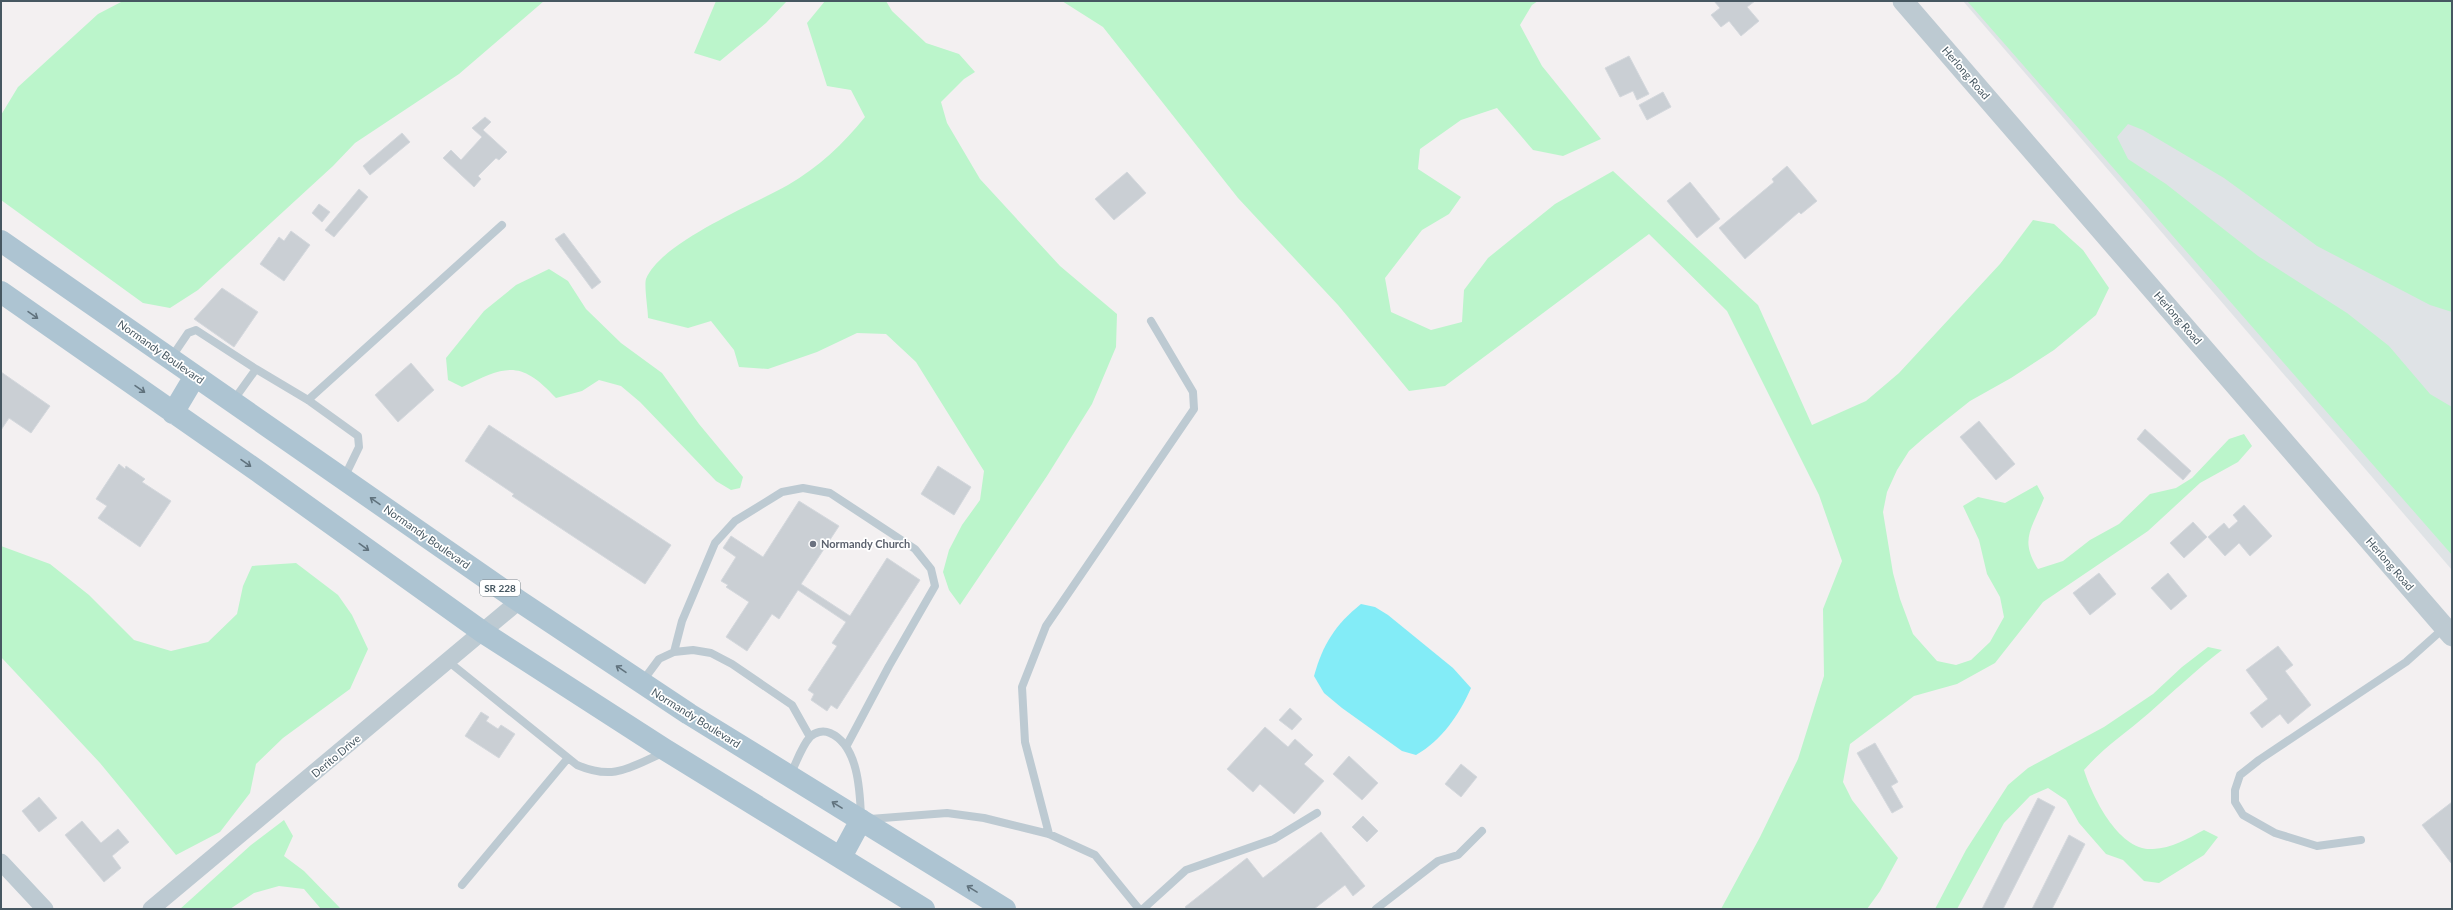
<svg xmlns="http://www.w3.org/2000/svg" width="2453" height="910" font-family="Lato,sans-serif">
<rect width="100%" height="100%" fill="#f3f0f1"/>
<path fill="#dfe3e6" d="M1963,1H2452V570Z"/>
<path fill="#bbf5cb" d="M123,1H544L459,74L355,143L333,166L198,290L170,308L143,303L1,200V115L18,87L98,14Z
M716,1H787L766,23L720,61L694,53Z
M825,1H886L892,11L926,43L959,54L975,72L964,79L941,102L947,123L980,179L1060,266L1117,314L1116,347L1092,404L1047,476L960,605L949,590L943,572L949,550L962,525L980,500L984,471L916,362L886,334L857,333L817,352L768,369L739,367L734,350L711,321L688,328L648,318C648,310 644,286 646,279C661,242 753,205 788,185C819,167 843,144 865,117L851,90L827,86L807,23Z
M1062,1H1538L1532,5L1520,25L1542,66L1601,139L1563,156L1533,150L1497,108L1461,120L1420,149L1418,169L1461,197L1449,214L1422,230L1385,278L1391,312L1431,330L1462,322L1464,290L1488,258L1555,204L1613,171L1758,305L1812,425L1866,401L1899,373L2000,264L2033,220L2054,224L2083,250L2109,288L2096,315L2054,350L2011,378L1970,401L1926,436L1909,451L1897,470L1887,492L1883,512L1893,573L1900,599L1913,634L1937,661L1956,665L1971,660L1990,642L2004,617L2000,597L1987,574L1979,540L1963,506L1978,497L2005,503L2037,485L2044,498C2032,529 2019,539 2038,569L2063,561L2090,540L2119,524L2150,494L2176,488L2192,478L2229,439L2244,434L2252,446L2238,462L2200,483L2148,531L2043,602L1995,663L1957,684L1914,696L1850,744L1843,782L1852,800L1898,858L1880,891L1867,909H1721L1760,837L1798,759L1824,676L1823,609L1842,561L1819,495L1727,311L1649,234L1445,386L1409,391L1338,305L1238,198L1103,27Z
M1967,1H2452V312L2430,305L2317,246L2224,178L2143,130L2128,124L2117,137L2128,159L2166,184L2258,256L2347,313L2389,346L2430,394L2452,407V555Z
M549,269L568,281L586,309L621,343L662,373L699,424L743,477L740,488L731,490L716,481L640,402L621,386L599,380L582,391L556,398C520,359 506,366 462,387L448,380L446,358L484,311L516,285Z
M1,546L50,564L89,595L134,640L171,651L208,642L237,614L243,586L252,566L296,563L338,595L352,615L368,649L350,689L283,738L256,764L250,793L220,832L176,855L100,763L1,657Z
M2208,647L2222,650C2196,670 2173,692 2149,713C2126,733 2104,747 2084,770C2092,796 2119,852 2153,849C2172,848 2187,839 2204,830L2218,837L2204,855L2159,883L2144,881L2123,860L2106,854L2079,823L2066,800L2048,788L2030,796L2004,823L1957,909H1935L1966,850L2008,785L2028,768L2104,727L2153,694L2182,667Z
M284,820L293,836L284,856L304,871L341,909H321L304,889L279,886L254,893L230,909H180L251,845Z"/>
<path fill="#83ecf7" d="M1361,604L1375,607L1388,615L1453,668L1471,688C1459,715 1442,740 1416,755L1402,751L1342,708L1324,693L1314,676C1323,644 1335,625 1361,604Z"/>
<path fill="#cacfd4" stroke="#d4d8dd" d="M1714,1H1755L1747,7L1759,21L1741,36L1729,21L1721,27L1711,15L1720,8Z
M1629,56L1649,94L1637,100L1633,91L1620,97L1605,68Z
M1663,92L1671,107L1647,120L1639,105Z
M485,117L491,122L483,130L507,152L499,160L496,158L478,176L481,179L474,187L443,158L451,150L461,160L482,137L472,128Z
M402,133L410,142L370,175L363,166Z
M1787,166L1817,201L1801,214L1799,212L1745,259L1719,228L1774,182L1772,179Z
M1127,172L1146,193L1114,220L1095,199Z
M1690,182L1720,219L1697,238L1667,201Z
M359,189L368,197L334,237L325,230Z
M319,204L330,212L322,222L312,213Z
M291,231L310,245L284,281L260,264L279,237L284,241Z
M564,233L601,282L592,289L555,239Z
M222,288L258,312L234,347L194,319Z
M411,363L434,390L398,422L375,395Z
M1,372L50,406L31,433L9,418L1,430Z
M1979,421L2015,464L1996,480L1960,437Z
M489,425L671,545L645,584L512,496L514,494L465,461Z
M2145,429L2191,471L2183,480L2137,439Z
M119,464L125,469L126,466L145,479L142,482L171,501L140,547L98,518L107,506L96,499Z
M938,466L971,487L954,515L921,494Z
M799,501L839,526L801,584L850,616L887,558L920,580L837,709L831,705L827,711L811,700L814,694L808,690L837,646L832,643L846,622L798,590L779,619L772,614L747,651L726,637L749,602L726,587L728,585L721,581L736,557L723,548L731,536L763,557Z
M2244,505L2272,536L2250,556L2239,543L2225,556L2208,537L2224,523L2229,529L2238,521L2233,515Z
M2193,522L2207,537L2184,558L2170,543Z
M2099,573L2116,594L2090,615L2073,593Z
M2168,573L2187,596L2171,610L2151,588Z
M2278,646L2293,665L2285,671L2311,705L2288,724L2280,714L2262,728L2250,713L2268,699L2246,670Z
M1290,708L1302,719L1292,730L1279,720Z
M481,712L489,717L486,721L498,729L501,725L515,734L499,758L465,736Z
M1265,727L1288,747L1295,739L1313,755L1304,764L1324,781L1294,814L1260,784L1253,792L1227,769Z
M1875,743L1898,782L1891,786L1903,807L1892,813L1857,753Z
M1349,756L1378,783L1362,800L1333,774Z
M1461,764L1477,777L1461,797L1445,784Z
M39,797L57,818L39,832L22,811Z
M2038,798L2055,807L2003,909H1982Z
M2452,802V862L2451,863L2422,825Z
M1363,816L1378,831L1367,842L1352,827Z
M82,821L101,843L118,829L129,842L112,856L121,868L104,882L65,835Z
M1321,832L1365,886L1353,896L1345,885L1314,909H1187L1185,907L1247,858L1263,878Z
M2069,835L2085,844L2052,909H2032Z"/>
<g fill="none" stroke-linecap="round" stroke-linejoin="round">
<path stroke="#bdcad2" stroke-width="8" d="M171,358L188,333L196,330L256,369
M308,400L502,225
M233,401L256,369L308,400L358,436L359,447L344,478
M674,652L682,621L715,543L735,521L782,492L803,488L830,493L915,549L931,569L935,586L889,666L847,745
M449,662L577,765C615,781 630,767 665,752
M642,682L659,659L674,652L693,650L711,653L732,664L792,705L810,737
M790,775C796,764 801,747 810,737C815,732 823,730 830,733C858,745 860,790 861,817
M870,819L947,813L984,818L1049,834L1095,855L1139,909
M1049,834L1025,742L1022,687L1046,626L1194,409L1193,392L1151,321
M2361,840L2317,846L2275,833L2243,815L2235,802V790L2240,775L2259,760L2406,662L2444,628
M462,885L568,758
M1143,909L1186,870L1274,839L1317,813
M1376,909L1438,861L1458,855L1482,831"/>
<path stroke="#bdcad2" stroke-width="17" d="M1,862L45,909
M151,909L519,601"/>
<path stroke="#bdcad2" stroke-width="21" d="M1903,1L2452,636"/>
<path stroke="#adc4d2" stroke-width="22" d="M1,241L519,601L689,714L1005,909
M1,292L259,472L484,633L664,749L924,909
M173,413L195,376
M841,857L861,820"/>
</g>
<defs><path id="oneway-shaft" d="M-6 0H5M1.5-3L5.5 0L1.5 3" fill="none" stroke-width="1.6" stroke-linecap="round" stroke-linejoin="round"/></defs>
<g stroke="#60727d">
<use href="#oneway-shaft" transform="translate(33 315) rotate(35)"/>
<use href="#oneway-shaft" transform="translate(140 389) rotate(35)"/>
<use href="#oneway-shaft" transform="translate(246 463) rotate(35)"/>
<use href="#oneway-shaft" transform="translate(375 501) rotate(-145)"/>
<use href="#oneway-shaft" transform="translate(364 547) rotate(36)"/>
<use href="#oneway-shaft" transform="translate(621 669) rotate(-146)"/>
<use href="#oneway-shaft" transform="translate(837 805) rotate(-148)"/>
<use href="#oneway-shaft" transform="translate(972 889) rotate(-148)"/>
</g>
<circle fill="#6b7280" stroke="#fff" stroke-width="1.5" cx="813" cy="544" r="4"/>
<g text-anchor="middle" stroke-width="3.5" stroke-linejoin="round" paint-order="stroke">
<rect fill="#fff" stroke="#7e8990" stroke-width="1" x="480" y="580" width="40" height="16" rx="3"/>
<g font-size="10" font-weight="bold" fill="#465761">
<text x="500" y="592">SR 228</text>
</g>
<g font-size="11" fill="#465761" stroke="#fff">
<text transform="translate(1966 73) rotate(49)" y="4">Herlong Road</text>
<text transform="translate(2178 318) rotate(49)" y="4">Herlong Road</text>
<text transform="translate(161 352) rotate(35)" y="4">Normandy Boulevard</text>
<text transform="translate(427 537) rotate(35)" y="4">Normandy Boulevard</text>
<text transform="translate(2390 564) rotate(49)" y="4">Herlong Road</text>
<text transform="translate(696 718) rotate(32)" y="4">Normandy Boulevard</text>
<text transform="translate(336 756) rotate(-40)" y="4">Derito Drive</text>
</g>
<g font-size="11" font-weight="bold" fill="#5b616d" stroke="#fff" text-anchor="start">
<text x="821" y="548">Normandy Church</text>
</g>
</g>
<rect width="2453" height="910" fill="none" stroke="#465761" stroke-width="4"/>
</svg>
